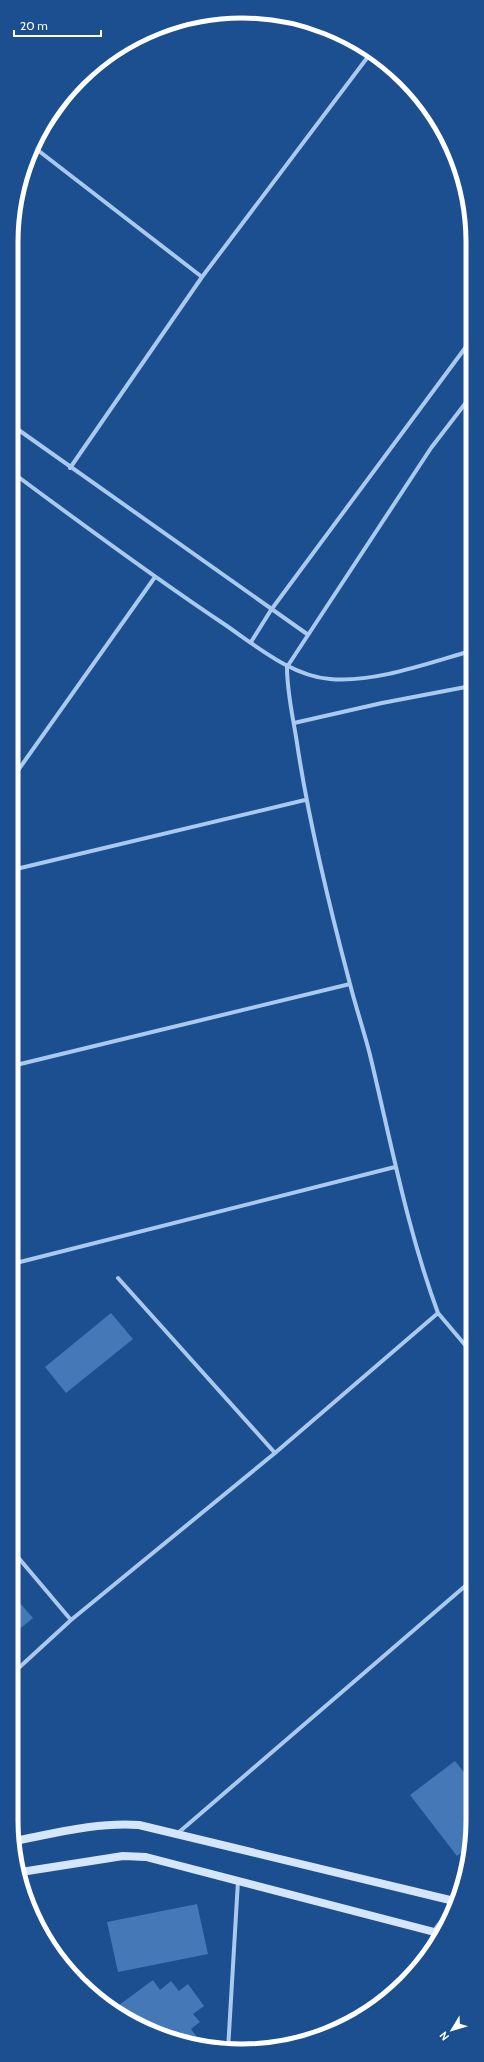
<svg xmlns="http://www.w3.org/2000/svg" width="484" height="2062" font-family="Cabin,sans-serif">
<rect width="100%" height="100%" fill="#1b4f8f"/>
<path fill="#4478b7" d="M111,1313L133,1339L66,1393L45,1367Z
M11,1593L33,1618L11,1636Z
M471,1744V1753L467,1747Z
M455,1761L471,1781V1845L457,1856L410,1795Z
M197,1904L208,1954L118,1972L107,1922Z
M153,1980L160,1990L171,1981L179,1991L188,1984L204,2006L193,2014L200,2022L191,2029L202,2044L140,2027L115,2008Z"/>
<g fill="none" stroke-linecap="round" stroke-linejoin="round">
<path stroke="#a9c9ee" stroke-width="4" d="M35,148L202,277
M35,148L86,76
M13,426L307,634
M70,468L202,277L370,54
M13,473C83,525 152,576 224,624C255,645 291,676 330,679C375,683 428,663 471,651
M251,642L271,610L471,340
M294,723L382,703L471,686
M14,776L155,577
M12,870L305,800
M12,1066L350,984
M12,1264L395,1167
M118,1278L275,1453
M438,1313C407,1229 391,1142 370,1055C364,1031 356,1008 350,984C329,905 309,824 297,743C293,717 287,693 287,667L431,448L471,396
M11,1549L71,1620
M11,1675L71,1620L275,1453L438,1313L471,1352
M178,1833L471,1581
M432,1947L433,1932L452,1907
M228,2050L238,1881"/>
<path stroke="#d6e6fa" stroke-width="8" d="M15,1841C56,1833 98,1822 139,1825L454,1901
M21,1872L123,1856L146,1857L442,1934"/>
</g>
<path d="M0 0H484V2062H0ZM242 18H242A224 224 0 0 1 466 242V1820A224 224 0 0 1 242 2044H242A224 224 0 0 1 18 1820V242A224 224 0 0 1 242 18Z" fill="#1b4f8f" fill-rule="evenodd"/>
<path fill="none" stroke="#fff" stroke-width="5" d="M242 18H242A224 224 0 0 1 466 242V1820A224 224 0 0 1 242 2044H242A224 224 0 0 1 18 1820V242A224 224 0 0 1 242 18Z"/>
<g transform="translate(452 2030) rotate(232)" stroke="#1b4f8f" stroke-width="3" paint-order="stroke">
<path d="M0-3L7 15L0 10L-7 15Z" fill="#ffffff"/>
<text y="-6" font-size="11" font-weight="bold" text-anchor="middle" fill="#ffffff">N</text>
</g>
<path d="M14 30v6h87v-6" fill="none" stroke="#ffffff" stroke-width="2"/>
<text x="20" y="30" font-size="12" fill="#ffffff" stroke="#1b4f8f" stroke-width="3" paint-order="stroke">20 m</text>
</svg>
